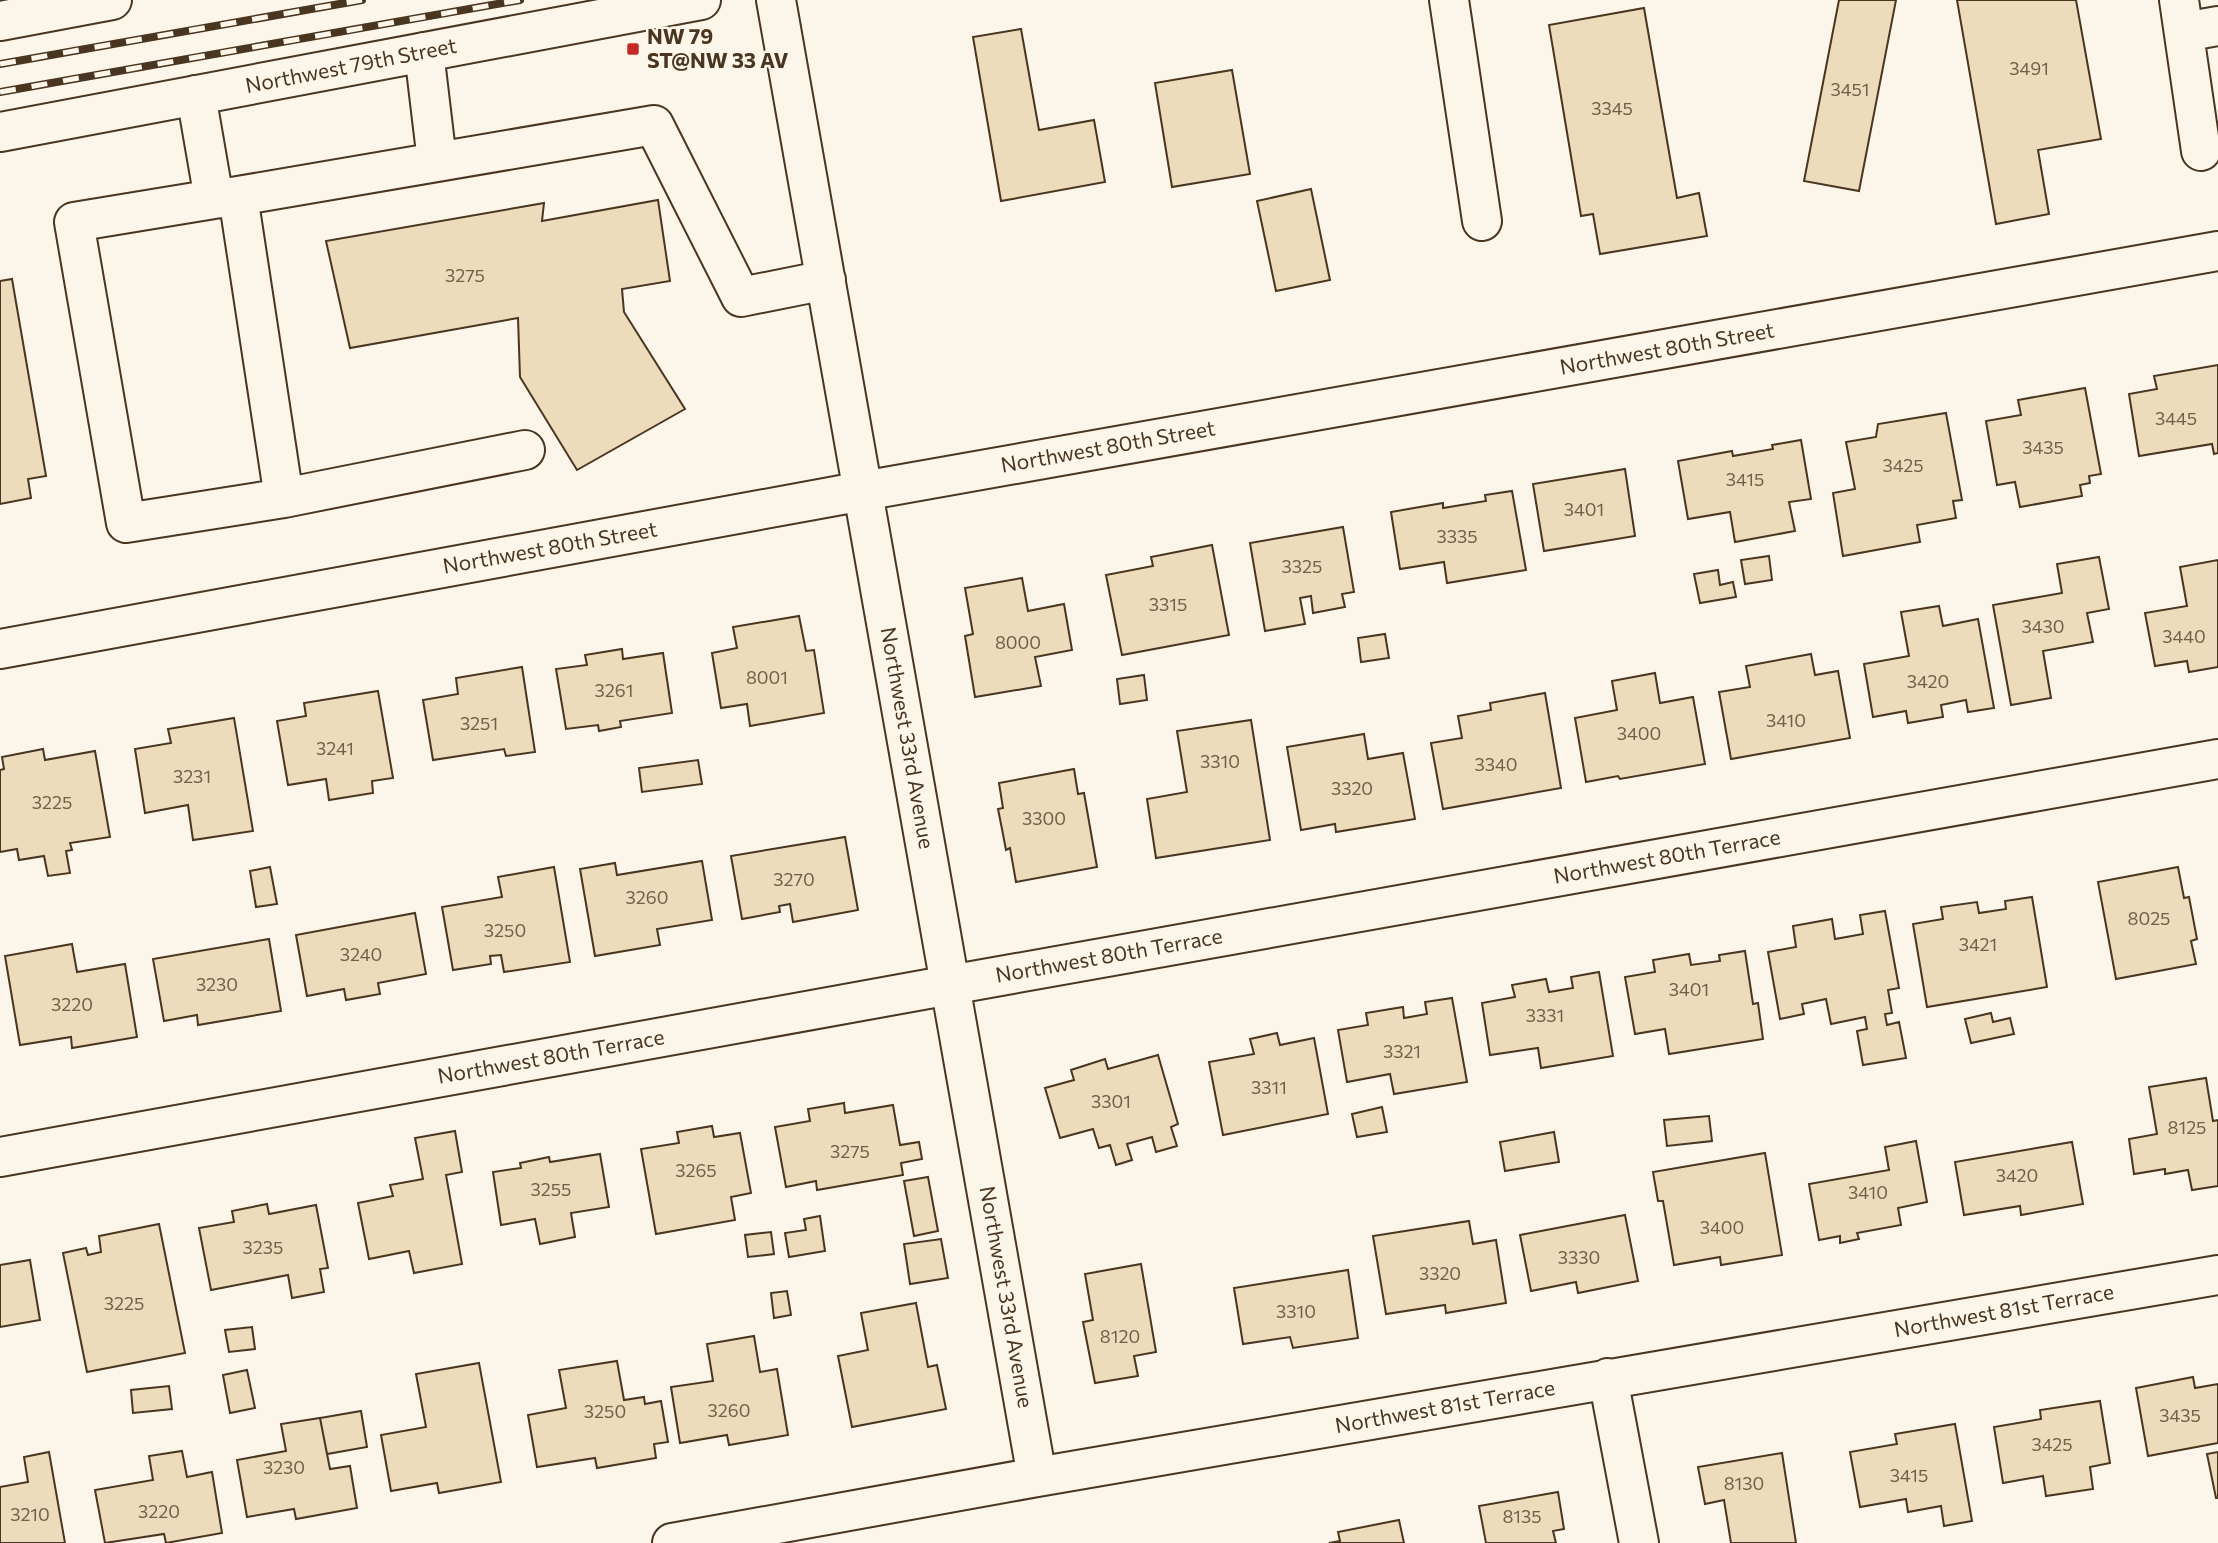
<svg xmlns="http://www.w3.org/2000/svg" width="2218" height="1543" font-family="Commissioner,sans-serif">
<rect width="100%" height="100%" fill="#fbf6e9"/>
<path fill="#ecdcbc" stroke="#4a3520" stroke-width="2" d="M1839,0H1896L1859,191L1804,181Z
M1957,0H2076L2101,139L2038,150L2049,214L1996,224Z
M1644,8L1677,198L1699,193L1707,236L1600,254L1593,214L1581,216L1549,25Z
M1021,29L1039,130L1094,120L1105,182L1001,201L973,37Z
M1232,70L1250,174L1172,187L1155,83Z
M1311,189L1330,280L1276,291L1257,201Z
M658,200L670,281L622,289L624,312L685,409L577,470L520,377L518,318L350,348L326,241L544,203L542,221Z
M12,279L46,476L28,479L31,498L0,504V281Z
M2218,365V453L2214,454L2212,444L2139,456L2129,394L2157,389L2154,376Z
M2085,388L2101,474L2089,476L2090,483L2080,485L2082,496L2020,507L2015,482L1997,485L1986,421L2021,415L2018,400Z
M1946,413L1962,500L1953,501L1956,518L1917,525L1920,542L1843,556L1833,493L1855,489L1846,442L1876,437L1878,424Z
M1801,440L1811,499L1789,502L1795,531L1735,542L1730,512L1688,519L1678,461L1732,451L1733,456L1773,449L1772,445Z
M1625,469L1635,536L1544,551L1533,484Z
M1512,491L1526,570L1447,583L1444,562L1400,569L1391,512L1443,503V508L1486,501L1485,495Z
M1343,527L1354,592L1342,594L1345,607L1313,613L1311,596L1300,598L1305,624L1265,631L1250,543Z
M1212,545L1229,635L1122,655L1106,575L1153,566L1151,557Z
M1769,556L1772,580L1745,584L1741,560Z
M2099,557L2109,609L2087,613L2093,642L2043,651L2051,698L2011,705L1993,605L2062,593L2057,564Z
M2218,560V667L2189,672L2187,661L2155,666L2145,613L2187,606L2180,567Z
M1718,570L1720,585L1733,582L1736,597L1700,603L1694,574Z
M1022,578L1028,611L1064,604L1072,650L1035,657L1041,686L975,697L965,636L973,634L965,588Z
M1939,606L1943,626L1978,619L1994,708L1968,712L1966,700L1941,705L1943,717L1908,723L1906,711L1873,717L1864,664L1909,656L1901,612Z
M799,616L806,651L814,650L824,713L750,726L747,704L721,708L712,653L737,648L733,627Z
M1385,634L1389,658L1361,662L1358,638Z
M622,649L623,659L663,653L672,713L620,721L621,727L599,731L598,725L566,729L556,669L587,665L585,655Z
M1811,654L1815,675L1838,671L1850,738L1731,759L1719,692L1750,687L1746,666Z
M522,667L535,752L506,756L504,749L433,760L423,700L458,694L456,678Z
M1655,673L1660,703L1693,697L1705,764L1620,779L1618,776L1586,782L1575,718L1617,710L1612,681Z
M1144,675L1147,700L1120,704L1117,679Z
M378,691L393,778L372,781L373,793L329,800L326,779L288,785L277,721L306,716L304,703Z
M1545,693L1561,788L1443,809L1431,743L1462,738L1458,716L1491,710L1490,703Z
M234,718L253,831L193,840L188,805L145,813L135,749L171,743L168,729Z
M1251,720L1270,840L1156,858L1147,799L1187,792L1177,731Z
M1364,734L1368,759L1403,753L1415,819L1336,832L1335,824L1301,830L1287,747Z
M43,749L45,760L95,751L110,837L70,843L72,850L66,851L70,873L48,876L44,856L19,860L17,849L0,852V770L4,769L2,757Z
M698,760L702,784L642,792L639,768Z
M1074,769L1078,794L1084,793L1097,867L1016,882L1010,848L1006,850L1002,829L998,809L1003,808L999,783Z
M845,837L858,910L793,922L790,904L779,906L780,912L742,919L731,856Z
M702,861L712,920L657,929L660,945L595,956L580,869L615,863L617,875Z
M270,867L277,904L256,907L250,871Z
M554,867L570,962L504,972L501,955L490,956L491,964L453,970L442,907L502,897L498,877Z
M2178,867L2184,898L2189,897L2197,939L2191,941L2196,964L2116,979L2098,882Z
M2032,897L2047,987L1927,1007L1913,924L1943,919L1941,907L1977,902L1979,913L2006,909L2005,901Z
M1885,911L1899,988L1888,990L1892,1013L1885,1014L1887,1025L1899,1022L1906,1058L1863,1065L1857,1031L1867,1029L1865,1017L1831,1024L1826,999L1802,1004L1804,1014L1780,1019L1768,952L1796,947L1793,926L1832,919L1835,939L1863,934L1860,915Z
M415,913L426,974L378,983L380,994L346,1000L344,989L307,996L296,935Z
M269,939L281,1011L198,1025L197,1015L164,1021L153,959Z
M72,944L77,972L125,964L137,1037L72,1048L71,1037L20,1045L5,956Z
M1745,951L1753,1004L1758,1003L1763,1039L1669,1054L1665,1029L1635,1034L1625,977L1655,972L1653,960L1689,954L1691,965L1720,961L1719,955Z
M1599,972L1613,1056L1541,1068L1538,1048L1490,1055L1482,1003L1515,997L1512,985L1546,979L1549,992L1573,988L1571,977Z
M1452,998L1467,1082L1394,1094L1390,1074L1347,1082L1338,1030L1368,1025L1366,1013L1403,1007L1404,1018L1427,1014L1425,1002Z
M1991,1013L1993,1022L2010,1018L2014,1034L1971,1043L1965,1019Z
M1277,1033L1280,1045L1314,1038L1328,1114L1223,1135L1209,1062L1254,1054L1250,1039Z
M1158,1055L1178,1124L1171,1127L1177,1146L1156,1152L1152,1137L1127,1144L1132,1160L1116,1165L1110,1145L1099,1148L1093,1129L1060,1138L1045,1088L1074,1080L1071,1070L1105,1059L1108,1069Z
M2206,1078L2213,1121L2218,1120V1186L2192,1190L2188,1170L2165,1174V1169L2134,1174L2129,1139L2157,1134L2149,1087Z
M844,1103L845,1113L893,1105L900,1145L919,1142L922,1159L901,1163L903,1175L817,1190L816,1181L786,1187L775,1127L810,1121L808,1109Z
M1382,1107L1387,1132L1357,1137L1352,1114Z
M1709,1116L1712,1141L1667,1146L1664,1120Z
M712,1126L714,1137L740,1133L751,1193L731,1197L735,1220L656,1234L641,1149L679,1143L677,1132Z
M455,1131L462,1172L446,1175L462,1264L414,1273L409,1251L369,1259L358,1203L393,1196L390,1185L423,1179L415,1138Z
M1554,1132L1559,1162L1505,1171L1500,1142Z
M1916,1141L1927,1202L1898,1208L1901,1225L1857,1233L1859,1239L1840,1243V1236L1819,1240L1809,1184L1889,1170L1885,1147Z
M2072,1142L2083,1204L2021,1215L2020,1206L1964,1215L1955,1162Z
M1765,1153L1782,1255L1721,1265L1720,1257L1674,1265L1663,1201H1658L1653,1172Z
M600,1154L609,1207L571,1213L575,1237L540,1244L535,1219L501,1225L493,1172L521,1168L520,1163L549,1157L550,1162Z
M928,1177L938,1231L914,1236L904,1181Z
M267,1204L269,1214L316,1205L328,1268L320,1269L324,1292L292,1298L288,1275L211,1290L199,1228L234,1222L232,1211Z
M1625,1215L1638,1281L1578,1293L1576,1282L1531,1291L1520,1235Z
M820,1216L825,1251L789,1257L785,1233L806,1230L804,1219Z
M1469,1221L1473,1244L1496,1240L1506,1303L1446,1313L1445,1305L1386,1314L1373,1236Z
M159,1224L185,1353L87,1372L63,1253L86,1248L88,1255L101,1252L99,1236Z
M771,1232L774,1254L748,1257L745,1235Z
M941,1239L948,1278L910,1284L904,1244Z
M30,1260L40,1320L0,1327V1265Z
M1141,1264L1156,1352L1134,1356L1138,1376L1095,1383L1083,1322L1093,1320L1085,1274Z
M1348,1270L1358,1338L1293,1348L1290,1337L1243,1344L1234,1288Z
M787,1291L791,1315L774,1318L771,1293Z
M916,1303L928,1367L937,1365L946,1409L852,1427L838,1356L868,1350L861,1313Z
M252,1327L255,1349L229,1352L225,1330Z
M754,1336L760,1372L777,1369L788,1435L729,1445L727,1435L680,1443L671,1387L713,1381L707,1344Z
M617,1361L624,1400L644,1397L645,1404L661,1401L668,1442L654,1444L656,1458L597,1468L595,1458L537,1467L528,1415L566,1408L559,1370Z
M479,1363L501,1482L439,1493L437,1483L391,1491L381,1435L426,1427L416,1374Z
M247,1370L255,1408L230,1413L223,1375Z
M2193,1377L2195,1388L2218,1384V1443L2148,1456L2136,1388Z
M169,1386L172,1409L133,1413L131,1390Z
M2100,1401L2110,1463L2090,1467L2093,1489L2046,1496L2043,1476L2003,1483L1994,1427L2041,1419L2040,1410Z
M361,1411L367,1447L327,1454L320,1418Z
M320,1418L330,1469L350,1466L357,1508L296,1519L294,1509L247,1517L237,1460L286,1451L281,1424Z
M1955,1424L1972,1521L1944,1526L1941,1506L1908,1512L1906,1499L1860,1507L1850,1452L1897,1444L1895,1434Z
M182,1451L187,1477L212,1472L222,1533L166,1543L164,1534L105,1543L95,1490L153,1480L149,1456Z
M49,1452L65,1543H0V1487L28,1482L24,1457Z
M2218,1452V1498H2216L2207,1454Z
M1782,1453L1796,1543H1731L1724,1500L1705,1504L1698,1467Z
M1558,1492L1564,1529L1553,1531L1556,1543H1486L1479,1506Z
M1399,1520L1404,1543H1329L1340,1541L1338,1532Z"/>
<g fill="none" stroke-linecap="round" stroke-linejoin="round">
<g stroke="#4a3520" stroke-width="42">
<path id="minor" d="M776,0L1037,1477
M1449,0L1482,221
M2179,0L2201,151
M2184,32L2218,26
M424,52L437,161
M196,95L214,199L74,222L126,523L284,498L525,450
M238,196L654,125L741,297L826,280
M214,199L238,196L284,498
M0,649L863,491L2218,251
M0,1157L950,985L2218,759
M1608,1378L1639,1543
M672,1543L1037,1477L2218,1275"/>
</g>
<g stroke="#4a3520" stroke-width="42">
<path id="major" d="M0,21L112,0
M0,132L701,0"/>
</g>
<use href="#minor" stroke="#fbf6e9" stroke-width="38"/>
<use href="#major" stroke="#fbf6e9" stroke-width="38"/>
<g stroke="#4a3520" stroke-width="8">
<path id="rail" d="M0,64L362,0
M0,92L520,0"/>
</g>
<use href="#rail" stroke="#fbf6e9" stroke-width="5" stroke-dasharray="16" stroke-linecap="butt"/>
</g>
<rect fill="#c62828" stroke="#fbf6e9" stroke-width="2.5" x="626" y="42" width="14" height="14" rx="3.5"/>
<g text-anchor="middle" stroke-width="5" stroke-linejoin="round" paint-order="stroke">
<g font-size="18" fill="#725f47">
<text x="2029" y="75">3491</text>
<text x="1850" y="96">3451</text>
<text x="1612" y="115">3345</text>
<text x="465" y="282">3275</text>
<text x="2176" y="425">3445</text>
<text x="2043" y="454">3435</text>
<text x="1903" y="472">3425</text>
<text x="1745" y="486">3415</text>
<text x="1584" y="516">3401</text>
<text x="1457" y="543">3335</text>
<text x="1302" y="573">3325</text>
<text x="1168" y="611">3315</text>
<text x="2043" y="633">3430</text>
<text x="2184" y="643">3440</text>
<text x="1018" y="649">8000</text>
<text x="767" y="684">8001</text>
<text x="1928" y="688">3420</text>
<text x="614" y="697">3261</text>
<text x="1786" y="727">3410</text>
<text x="479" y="730">3251</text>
<text x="1639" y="740">3400</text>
<text x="335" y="755">3241</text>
<text x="1220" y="768">3310</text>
<text x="1496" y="771">3340</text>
<text x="192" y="783">3231</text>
<text x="1352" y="795">3320</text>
<text x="52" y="809">3225</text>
<text x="1044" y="825">3300</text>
<text x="794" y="886">3270</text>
<text x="647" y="904">3260</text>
<text x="2149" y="925">8025</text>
<text x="505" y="937">3250</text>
<text x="1978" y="951">3421</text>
<text x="361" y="961">3240</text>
<text x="217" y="991">3230</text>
<text x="1689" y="996">3401</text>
<text x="72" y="1011">3220</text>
<text x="1545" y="1022">3331</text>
<text x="1402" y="1058">3321</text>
<text x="1269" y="1094">3311</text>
<text x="1111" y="1108">3301</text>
<text x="2187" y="1134">8125</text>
<text x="850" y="1158">3275</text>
<text x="696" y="1177">3265</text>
<text x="2017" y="1182">3420</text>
<text x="551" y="1196">3255</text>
<text x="1868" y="1199">3410</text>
<text x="1722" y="1234">3400</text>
<text x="263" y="1254">3235</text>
<text x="1579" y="1264">3330</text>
<text x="1440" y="1280">3320</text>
<text x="124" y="1310">3225</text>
<text x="1296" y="1318">3310</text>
<text x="1120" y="1343">8120</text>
<text x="729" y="1417">3260</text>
<text x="605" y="1418">3250</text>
<text x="2180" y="1422">3435</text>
<text x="2052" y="1451">3425</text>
<text x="284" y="1474">3230</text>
<text x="1909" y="1482">3415</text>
<text x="1744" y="1490">8130</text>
<text x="159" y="1518">3220</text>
<text x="30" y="1521">3210</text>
<text x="1522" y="1523">8135</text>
</g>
<g font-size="21" font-weight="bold" fill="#4a3520" stroke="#fbf6e9" text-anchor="start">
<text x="647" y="44">NW 79<tspan x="647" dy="24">ST@NW 33 AV</tspan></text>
</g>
<g font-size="21" fill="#4a3520" stroke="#fbf6e9">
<text transform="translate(351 66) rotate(-11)" y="7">Northwest 79th Street</text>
<text transform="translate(1667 349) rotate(-10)" y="7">Northwest 80th Street</text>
<text transform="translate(1108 447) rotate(-10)" y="7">Northwest 80th Street</text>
<text transform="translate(550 548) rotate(-10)" y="7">Northwest 80th Street</text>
<text transform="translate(907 738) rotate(80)" y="7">Northwest 33rd Avenue</text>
<text transform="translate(1667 857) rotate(-10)" y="7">Northwest 80th Terrace</text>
<text transform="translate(1109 956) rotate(-10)" y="7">Northwest 80th Terrace</text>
<text transform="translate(551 1057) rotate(-10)" y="7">Northwest 80th Terrace</text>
<text transform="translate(1006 1297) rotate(80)" y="7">Northwest 33rd Avenue</text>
<text transform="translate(2004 1311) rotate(-10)" y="7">Northwest 81st Terrace</text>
<text transform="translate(1445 1407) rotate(-10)" y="7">Northwest 81st Terrace</text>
</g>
</g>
</svg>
